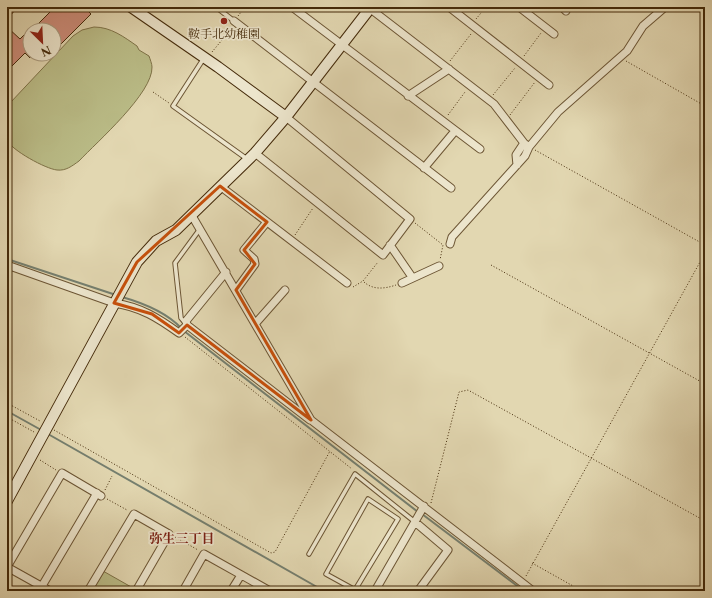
<svg xmlns="http://www.w3.org/2000/svg" width="712" height="598" font-family="'Libre Caslon Text','Noto Serif JP',serif">
<rect width="100%" height="100%" fill="#e2d7b1"/>
<filter id="stains"><feTurbulence type="fractalNoise" baseFrequency=".005" numOctaves="4"/><feColorMatrix values="0 0 0 0 .2 0 0 0 0 .09 0 0 0 0 .02 0 0 0 .5 -.17"/></filter>
<radialGradient id="worn" r=".72"><stop offset=".6" stop-color="#630" stop-opacity="0"/><stop offset="1" stop-color="#630" stop-opacity=".3"/></radialGradient>
<path fill="#babc87" stroke="#7f7348" d="M94,27C111,27 124,37 137,46L139,50L149,56C150,59 152,64 152,67C153,93 97,142 79,161C72,166 66,171 57,170C46,169 11,150 7,140C4,130 7,113 10,103L73,36L82,30Z
M103,571L133,588L131,591H92Z"/>
<g fill="none" stroke-linecap="round" stroke-linejoin="round">
<path stroke="#757f6f" stroke-width="2" d="M7,259L116,295
M122,297C143,303 166,312 181,328
M184,331L418,512
M7,411L43,431
M48,434L324,591
M422,514L524,591"/>
</g>
<path fill="#cc8c79" stroke="#442a0a" d="M7,7H18L7,19Z
M55,7H84L91,14L61,44L54,38V30H46L39,23Z
M7,27L20,39L30,29V58L25,53L7,71V53L12,48L7,43Z"/>
<g fill="none" stroke-linecap="round" stroke-linejoin="round">
<g stroke="#6c5534" stroke-width="5.5">
<path id="lane" d="M216,7L234,21
M204,58L173,106L247,159
M186,324L181,318L175,263L200,229
M309,554L355,474L415,522
M355,590L398,519L368,499L326,574L357,591"/>
</g>
<g stroke="#6c5534" stroke-width="9">
<path id="street" d="M292,7L480,149
M368,7L494,104L524,143L529,147
M449,7L549,85
M519,7L554,34
M562,7L566,11
M234,21L451,188
M408,96L449,69
M255,153L383,255L410,219L286,117
M517,165L516,155L524,143
M424,168L455,131
M220,186L347,283
M191,214L311,420L533,591
M450,244L452,237L525,156L529,147L558,112L627,51L643,26L665,7
M390,245L412,277
M7,265L114,303C141,307 158,318 179,333L187,325L186,321L226,272
M402,283L439,266
M236,290L255,264L254,259L244,250L267,222
M255,324L285,290
M187,325L310,420
M415,522L448,550L418,591
M7,567L62,473L101,496
M7,567L50,591
M42,586L97,493
M88,591L134,514L169,534L136,591
M183,591L204,554L270,591
M231,591L241,575
M375,591L424,506"/>
</g>
<g stroke="#442a0a" stroke-width="12">
<path id="secondary" d="M131,7L218,67L286,117
M7,501L137,262L156,241L176,230L255,153L286,117L371,7"/>
</g>
<path stroke="#442a0a" stroke-width="1" stroke-dasharray="1 2" stroke-linecap="butt" d="M238,16L245,7
M476,19L486,7
M212,52L232,28
M524,56L541,33
M450,61L471,34
M626,61L705,106
M153,92L169,103
M493,95L515,68
M448,115L465,92
M510,115L535,82
M535,150L705,245
M415,223L443,245L440,260
M295,235L313,208
M491,265L705,384
M364,282C373,290 384,289 396,285
M353,287L363,281L378,262
M185,337L352,469
M7,403L40,421
M7,417L34,432
M54,430L271,553L275,552L330,451
M40,460L56,470
M105,490L112,476
M107,499L127,510
M431,503L459,392L468,390L705,521
M175,537L198,550
M532,563L582,591
M526,576L705,253"/>
<use href="#lane" stroke="#ece5cc" stroke-width="3.5"/>
<use href="#street" stroke="#ece5cc" stroke-width="7"/>
<use href="#secondary" stroke="#ece5cc" stroke-width="10"/>
</g>
<path fill="none" stroke="#c7500c" stroke-width="3" stroke-linejoin="round" d="M220,186L267,222L244,250L255,264L236,290L311,420L187,325L179,333L152,314L114,303L137,262Z"/>
<circle fill="#8f2418" stroke="#ece5cc" stroke-width="1.5" cx="224" cy="21" r="4"/>
<g text-anchor="middle" stroke-width="3.5" stroke-linejoin="round" paint-order="stroke">
<g font-size="12" fill="#442a0a" stroke="#ece5cc">
<text x="224" y="38">鞍手北幼稚園</text>
</g>
<g font-size="13" font-weight="bold" fill="#7a1f14" stroke="#ece5cc">
<text x="182" y="543">弥生三丁目</text>
</g>
</g>
<rect width="712" height="598" fill="none" stroke="#e2d7b1" stroke-width="24"/>
<rect x="8" y="8" width="696" height="582" fill="none" stroke="#442a0a" stroke-width="2"/>
<rect x="12" y="12" width="688" height="574" fill="none" stroke="#442a0a"/>
<g transform="translate(42 42) rotate(156)"><circle r="19" fill="#ece5cc" stroke="#a99a7e"/>
<path d="M0-3L7 15L0 10L-7 15Z" fill="#8f2418"/>
<text y="-6" font-size="11" font-weight="bold" text-anchor="middle" fill="#442a0a">N</text>
</g>
<rect width="100%" height="100%" filter="url(#stains)"/>
<rect width="100%" height="100%" fill="url(#worn)"/>
</svg>
